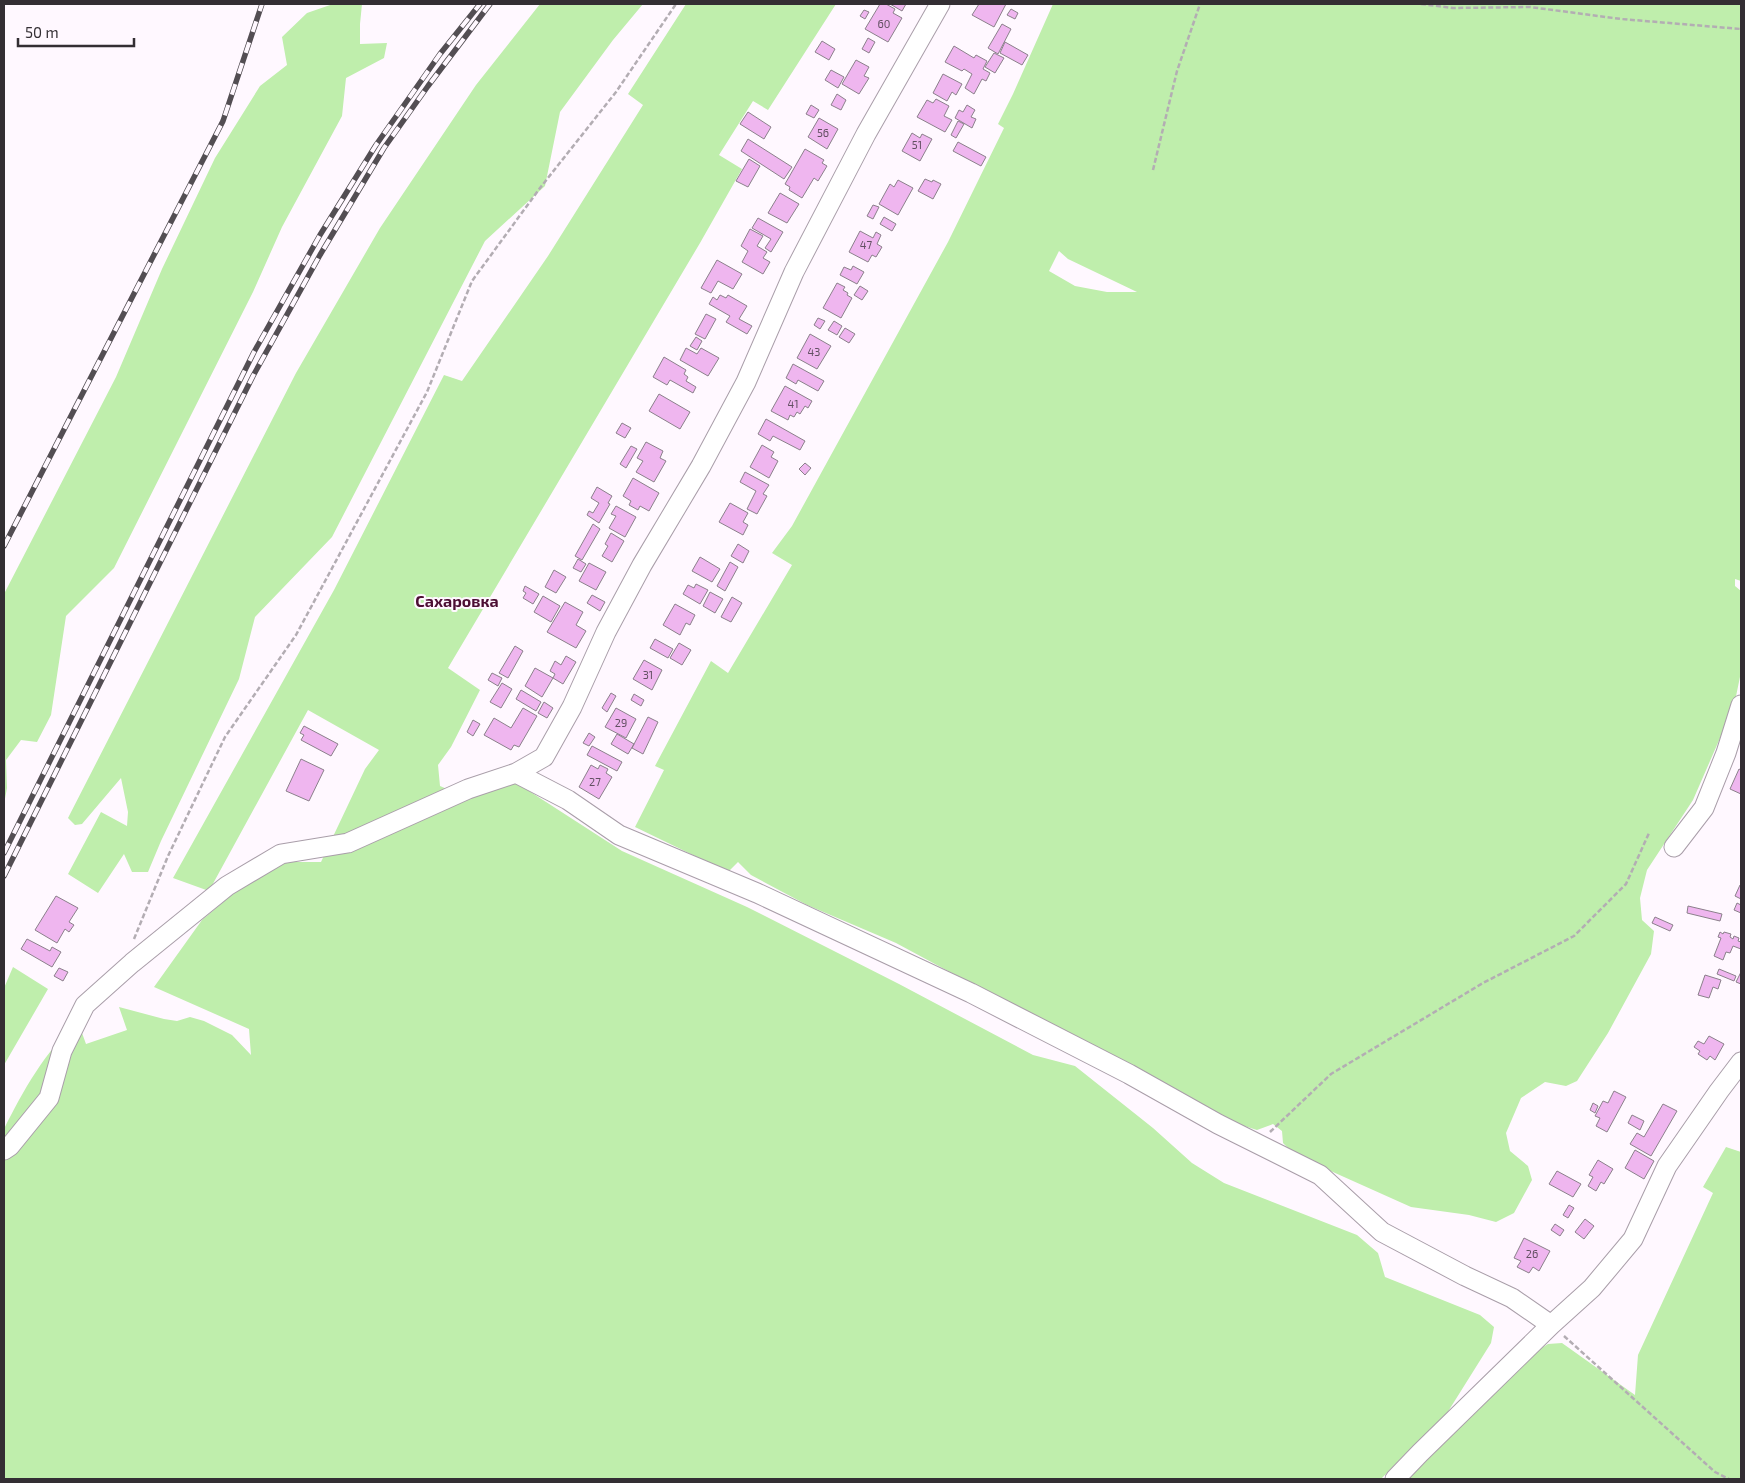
<svg xmlns="http://www.w3.org/2000/svg" width="1745" height="1483" font-family="'Exo 2',sans-serif">
<rect width="100%" height="100%" fill="#fff8ff"/>
<path fill="#bfeeac" fill-rule="evenodd" d="M333,4H362L360,24V44L387,43L384,58L346,78L342,116L282,227L253,292L114,568L66,616L51,715L37,742L21,740L6,760L7,788L4,804V594L116,377L162,269L215,158L260,86L287,65L282,37L307,13Z
M540,4H643L613,40L560,112L545,186L485,241L332,537L255,617L239,679L161,841L148,872H132L124,854L98,893L68,874L101,812L127,826L128,812L121,778L82,824L75,825L68,818L296,373L380,228L476,85Z
M686,4H836L768,110L753,101L719,155L742,169L700,243L448,668L480,690L451,747L438,765L440,786L465,797L512,780L622,851L747,907L899,984L1033,1055L1075,1066L1153,1128L1192,1163L1224,1183L1357,1235L1378,1253L1385,1277L1480,1315L1494,1327L1491,1343L1444,1418L1411,1448L1381,1479H4V1129C23,1091 45,1051 78,1022L86,1044L127,1030L119,1007L164,1019L177,1021L190,1017L204,1021L232,1035L251,1055L249,1029L154,987L202,920L234,893L284,862H321L365,769L379,750L308,710L209,891L173,878L334,590L444,375L462,381L548,256L643,105L628,94Z
M1053,4H1741V581L1735,579V586L1741,591V672L1734,706L1693,800L1647,870L1640,898L1642,920L1654,931L1651,954L1608,1033L1577,1081L1566,1086L1545,1082L1521,1098L1506,1133L1510,1151L1528,1166L1532,1180L1514,1213L1496,1222L1469,1215L1411,1207L1295,1155L1283,1143L1282,1131L1273,1124L1257,1130L1225,1120L896,943L807,905L751,875L738,862L728,872L635,827L664,770L655,766L711,661L728,673L792,565L772,553L792,526L948,242L1004,128L998,124L1013,94ZM1059,251L1068,259L1137,292H1107L1075,286L1049,271Z
M13,967L48,989L4,1065V988Z
M1726,1147L1741,1152V1479H1404L1532,1354L1548,1344L1562,1343L1635,1395L1638,1355L1713,1193L1703,1187Z"/>
<path fill="#efb6ef" stroke="#8b808b" d="M880,4H886L895,9L893,13L902,18L888,42L865,29Z
M890,4H906L902,11Z
M979,4H1006L994,27L972,15Z
M1011,9L1018,13L1015,19L1007,15Z
M864,10L869,12L865,19L860,16Z
M1002,24L1011,29L998,54L988,48Z
M868,38L875,42L869,53L862,49Z
M822,41L835,49L829,60L815,52Z
M1005,42L1028,55L1022,65L1000,53Z
M954,46L974,58L976,55L987,61L983,69L990,73L986,81L982,79L974,94L965,88L972,74L964,69L962,71L945,62Z
M994,53L1004,58L995,73L985,67Z
M856,60L869,67L864,76L869,78L859,94L842,84Z
M831,70L844,77L838,88L825,80Z
M943,74L962,84L956,95L952,92L947,101L933,93Z
M837,94L846,100L841,110L831,105Z
M936,99L949,106L944,116L952,120L945,132L917,117L927,100L933,103Z
M811,105L819,110L814,118L806,114Z
M967,105L975,110L971,117L976,119L972,128L955,118L959,110L963,112Z
M748,112L771,127L764,139L740,124Z
M819,118L838,129L827,149L808,137Z
M958,121L964,124L956,138L951,135Z
M912,133L920,138L922,134L932,139L920,161L902,151Z
M748,139L792,167L784,179L741,151Z
M958,142L986,157L981,166L953,151Z
M805,149L824,160L822,163L827,166L818,181L814,178L802,198L789,190L790,187L785,184Z
M749,159L760,166L748,187L736,181Z
M925,179L932,182L933,180L941,184L933,199L918,191Z
M898,180L913,188L898,215L879,204L890,184L894,187Z
M780,193L799,204L787,223L768,213Z
M873,205L879,207L873,219L867,216Z
M884,217L896,224L892,231L880,224Z
M758,218L783,232L771,252L765,248L771,239L752,228Z
M750,229L763,236L757,246L767,252L763,258L770,262L763,274L742,262L748,251L741,246Z
M860,231L873,238L876,232L881,235L877,244L882,247L876,257L872,255L868,262L849,252Z
M717,260L742,274L733,289L718,281L711,293L701,288Z
M853,266L864,272L857,284L840,275L844,267L851,270Z
M837,283L845,287L843,290L848,293L847,295L852,298L841,318L823,308Z
M860,286L868,291L862,300L854,295Z
M720,295L726,298L728,295L747,306L739,319L752,326L747,334L726,322L730,316L709,304L713,297L717,300Z
M706,314L716,319L705,339L695,334Z
M818,318L825,321L820,329L814,325Z
M834,321L842,326L837,335L828,330Z
M845,328L855,334L849,343L839,337Z
M810,334L831,346L817,369L797,358Z
M696,337L702,341L697,350L690,346Z
M686,348L697,354L701,348L719,358L708,376L680,360Z
M664,357L686,370L684,374L688,377L686,381L696,387L693,393L670,380L667,385L653,377Z
M793,364L824,381L818,391L798,380L796,384L786,378Z
M785,386L812,401L808,408L805,406L800,414L797,412L794,417L790,415L788,420L771,411Z
M659,394L690,412L680,429L649,411Z
M766,419L805,441L800,450L773,436L770,441L758,434Z
M622,423L631,428L625,438L616,433Z
M646,442L663,451L660,458L666,461L654,482L636,472L643,461L637,458Z
M762,445L774,452L771,457L778,461L769,478L750,467Z
M631,446L637,449L626,468L620,464Z
M805,463L811,468L805,475L799,469Z
M745,472L769,485L763,494L767,496L757,514L747,509L756,491L740,482Z
M633,478L659,493L649,511L640,506L638,510L629,505L631,501L623,496Z
M597,487L612,496L608,503L610,504L599,523L587,515L589,511L593,513L599,503L591,498Z
M730,503L748,513L743,522L748,525L743,535L719,522Z
M616,506L636,517L625,537L609,528L616,516L611,514Z
M593,524L600,529L582,560L575,556Z
M611,533L624,541L612,562L602,556L608,546L605,544Z
M738,544L749,551L743,563L731,556Z
M700,557L720,569L712,582L692,571Z
M578,559L586,564L581,572L573,568Z
M730,562L738,567L725,591L717,586Z
M589,563L606,572L596,590L579,581Z
M554,570L566,577L556,593L545,587Z
M696,584L708,590L700,604L683,594L688,585L694,588Z
M525,586L539,594L533,604L523,598L526,593L523,591Z
M710,592L723,599L715,613L703,606Z
M592,595L605,602L600,611L587,603Z
M543,596L560,606L551,622L534,612Z
M732,597L742,603L731,622L721,617Z
M565,602L583,612L576,625L586,631L576,648L547,632Z
M675,604L695,615L690,625L686,623L680,635L663,625Z
M655,639L673,649L668,658L650,648Z
M679,643L691,650L682,665L670,658Z
M515,646L523,651L508,678L499,673Z
M566,656L576,662L563,684L553,678L555,674L550,671L555,661L561,665Z
M644,660L662,670L652,690L633,679Z
M535,668L553,678L542,697L525,686Z
M492,673L502,678L498,686L488,680Z
M502,683L512,689L501,708L490,702Z
M521,690L541,702L536,711L516,699Z
M611,693L616,696L607,712L602,708Z
M634,694L644,700L641,706L631,700Z
M544,702L553,708L547,718L538,713Z
M523,708L537,716L519,747L514,745L511,750L484,735L494,718L511,728Z
M616,708L636,719L626,738L605,727Z
M648,717L658,722L643,754L632,748Z
M473,720L480,724L473,736L467,732Z
M304,726L338,744L331,756L301,740L304,735L300,733Z
M589,733L595,737L589,746L583,743Z
M617,734L634,744L628,754L611,744Z
M592,746L622,762L617,771L587,755Z
M301,759L324,770L309,801L286,791Z
M591,765L598,769L600,765L608,769L606,773L612,777L599,799L579,787Z
M1739,769L1741,770V794L1730,789Z
M1740,885H1741V899L1735,896Z
M56,896L78,908L69,922L74,925L69,932L65,929L57,943L35,930Z
M1737,903L1741,905V913L1734,910Z
M1688,906L1722,914L1720,921L1687,913Z
M1655,917L1673,925L1670,931L1652,923Z
M1720,932L1723,934L1724,932L1731,934L1730,937L1733,939L1734,936L1739,938L1738,941L1741,942V949L1733,946L1730,953L1726,952L1723,960L1714,956L1721,938L1718,937Z
M27,939L50,951L52,947L61,952L52,967L21,949Z
M59,968L68,972L63,981L54,976Z
M1719,969L1736,976L1734,981L1717,974Z
M1741,972V984L1736,982Z
M1705,975L1721,980L1718,989L1713,987L1709,998L1698,995Z
M1709,1036L1724,1044L1715,1060L1710,1056L1707,1060L1698,1054L1700,1051L1694,1047L1698,1041L1704,1044Z
M1614,1091L1626,1097L1607,1132L1596,1126L1600,1118L1595,1116L1603,1101L1608,1103Z
M1593,1103L1598,1106L1595,1113L1590,1110Z
M1663,1104L1677,1111L1651,1156L1630,1144L1637,1133L1644,1137Z
M1632,1115L1644,1121L1640,1130L1628,1123Z
M1635,1150L1654,1161L1644,1179L1625,1168Z
M1598,1160L1613,1169L1604,1184L1601,1182L1596,1191L1588,1186L1593,1177L1589,1175Z
M1557,1171L1581,1184L1573,1197L1549,1184Z
M1569,1205L1574,1208L1568,1218L1563,1215Z
M1585,1219L1594,1226L1584,1239L1575,1232Z
M1555,1224L1564,1230L1560,1236L1551,1230Z
M1524,1238L1550,1251L1539,1271L1533,1267L1529,1273L1517,1267L1521,1261L1514,1258Z"/>
<g fill="none" stroke-linecap="round" stroke-linejoin="round">
<g stroke="#a99ea9" stroke-width="21">
<path id="minor" d="M516,773L544,757L572,707L606,632L642,565L701,466L746,382L794,272L866,134L940,4
M1674,847L1704,808L1726,753L1741,705
M4,1150L10,1146L49,1098L62,1051L85,1005L132,963L227,886L281,854L348,843L468,789L516,773L568,800L619,835L757,893L971,993L1129,1074L1218,1124L1320,1175L1382,1232L1465,1276L1512,1298L1551,1325
M1395,1479L1420,1453L1551,1325L1592,1288L1633,1239L1667,1166L1719,1091L1741,1062"/>
</g>
<path stroke="#b3adb3" stroke-width="2.5" stroke-dasharray="5 2.5" stroke-linecap="butt" d="M1421,4L1453,8L1530,7L1621,19L1741,29
M1153,170L1177,71L1200,4
M134,939L168,856L225,737L296,635L427,392L472,281L540,188L616,92L676,4
M1270,1132L1331,1074L1483,983L1574,936L1626,884L1649,833
M1564,1336L1715,1472L1729,1479"/>
<use href="#minor" stroke="#fff" stroke-width="19"/>
<g stroke="#534e53" stroke-width="5.5">
<path id="rail" d="M4,546L223,121L262,4
M4,853L254,352L320,235L376,145L440,54L480,4
M4,876L253,376L320,255L384,148L428,86L490,4"/>
</g>
<use href="#rail" stroke="#fff8ff" stroke-width="4" stroke-dasharray="11" stroke-linecap="butt"/>
</g>
<g text-anchor="middle" stroke-width="4" stroke-linejoin="round" paint-order="stroke">
<g font-size="11" fill="#625062">
<text x="884" y="28">60</text>
<text x="823" y="137">56</text>
<text x="917" y="149">51</text>
<text x="866" y="249">47</text>
<text x="814" y="356">43</text>
<text x="793" y="408">41</text>
<text x="648" y="679">31</text>
<text x="621" y="727">29</text>
<text x="595" y="786">27</text>
<text x="1532" y="1258">26</text>
</g>
<g font-size="16" font-weight="bold" fill="#4c0e33" stroke="#fff8ff">
<text x="457" y="607">Сахаровка</text>
</g>
</g>
<rect width="1745" height="1483" fill="none" stroke="#332e33" stroke-width="10"/>
<path d="M18 38v8h116v-8" fill="none" stroke="#332e33" stroke-width="2.5"/>
<text x="25" y="38" font-size="15" fill="#332e33" stroke="#fff8ff" stroke-width="4" paint-order="stroke">50 m</text>
</svg>
